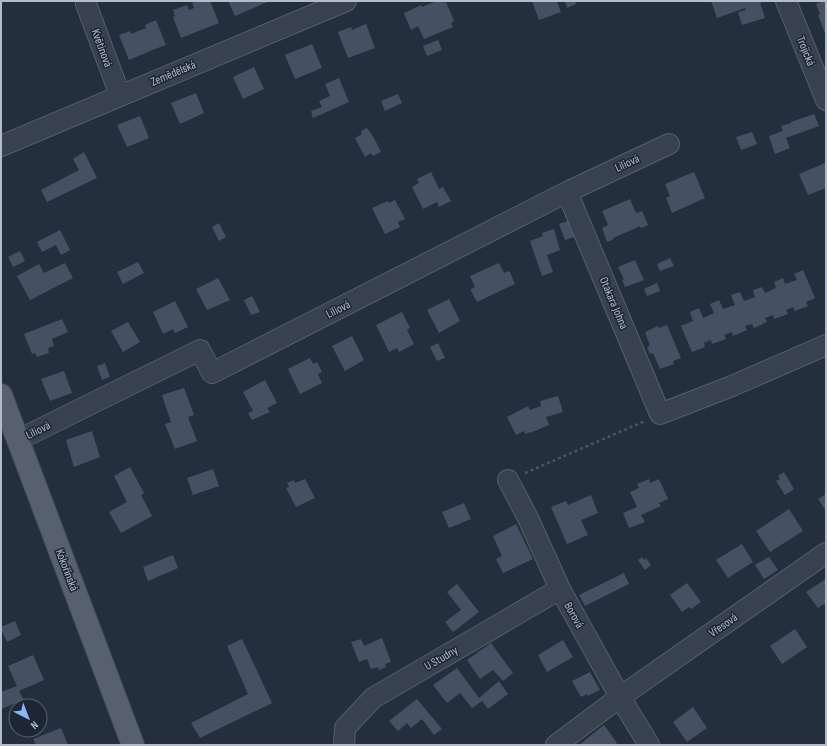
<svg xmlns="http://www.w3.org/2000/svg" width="827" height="746" font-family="'Sofia Sans Condensed',sans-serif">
<rect width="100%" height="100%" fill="#242f3e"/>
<path fill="#455162" d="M196,1H207L208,2L210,1L219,23L181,38L173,17L175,16L173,10L187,5L189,10L192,9L194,8L192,3Z
M228,1H270L235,16Z
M437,1H442L443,3L446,2L454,21L451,23L453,27L424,39L418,26L411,30L404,13L421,5L422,7Z
M532,1H557L561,12L539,20Z
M565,1H575L576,4L567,8Z
M711,1H765L760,3L765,18L742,25L738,12L746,10L745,8L717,18Z
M823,1H826V36L818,15L820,14L816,4Z
M156,20L166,45L155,49L129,60L119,35L130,31L131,34L146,28L145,25Z
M366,24L375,48L348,58L338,32L351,27L352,30Z
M438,40L442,50L427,56L423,46Z
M312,44L322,68L295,79L285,55Z
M254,67L264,89L243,99L233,77Z
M339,78L349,102L313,118L311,111L322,107L319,101L330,96L325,84Z
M196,93L204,113L180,124L171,103Z
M398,94L402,103L385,111L381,101Z
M814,114L819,126L786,138L790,148L775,154L769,136L783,131L781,126L791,123V122Z
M140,116L149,138L127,147L117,125Z
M367,128L374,138L381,152L373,156L371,153L365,157L355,138L362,134L361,131Z
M752,132L757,144L741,150L736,137Z
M84,152L97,178L47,202L41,190L79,170L73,159Z
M825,163L826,166V188L808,195L799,174Z
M431,172L439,189L443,187L451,201L439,207L437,202L423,209L412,187L419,183L417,179Z
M694,172L705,198L672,213L666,198L670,196L665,184Z
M630,199L636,213L642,211L648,225L641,228L640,226L627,232L613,238L614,239L607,242L602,228L608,225L602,211Z
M395,200L405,219L398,222L400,227L385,234L372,208L388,201L389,203Z
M568,221L574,237L565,240L559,224Z
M219,223L226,237L219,241L212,227Z
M554,229L560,250L547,255L553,272L542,276L530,241L543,236L542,233Z
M60,230L70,250L61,255L56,245L42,252L37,242Z
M20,251L25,261L13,267L8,257Z
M670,258L674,266L660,271L657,264Z
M635,260L644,280L625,287L622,280L624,279L618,267Z
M138,262L144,273L123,284L117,272Z
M65,263L73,278L30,300L17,276L39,264L44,273Z
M499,263L504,273L509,271L510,272L515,284L477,302L471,291V289L475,287L470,276Z
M803,270L815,298L806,302L808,306L795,311L793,307L786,310L788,314L774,319L773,315L765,318L767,322L754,328L752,324L745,326L747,330L733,336L732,332L724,335L726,339L712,344L711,340L704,343L705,347L692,352L681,326L693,321L690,312L699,308L703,318L714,313L710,304L719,300L723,309L735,305L731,295L740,292L744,301L755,297L753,290L762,287L765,293L776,288L774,282L783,278L785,284L797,280L794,274Z
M218,278L230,300L207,310L196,289Z
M657,283L660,291L647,296L644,289Z
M252,296L260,312L251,315L244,300Z
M449,299L460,321L439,333L427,310Z
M175,301L188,327L175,333L173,329L163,334L153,312Z
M402,312L410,328L407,330L414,344L399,352L397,348L389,352L376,325Z
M62,319L68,332L52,339L54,346L48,348L49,353L37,357L35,353L32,354L24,334Z
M128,322L140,342L123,352L111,331Z
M667,325L681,358L673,361L674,364L660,369L653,353L650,354L647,347L650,346L645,332L658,326L659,328Z
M352,336L364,360L345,371L332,346Z
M438,343L445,358L437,361L430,347Z
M310,358L313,364L317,362L322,372L318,374L322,383L300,394L288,369Z
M105,363L110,377L102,380L97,366Z
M64,371L72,393L50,401L41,379Z
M265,380L277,403L267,408L270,412L252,420L248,413L253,411L243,392Z
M184,388L194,415L188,417L197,441L175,449L165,424L171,422L162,395Z
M558,396L563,412L546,417L549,425L530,433V432L525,434L524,431L516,435L507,417L528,406L530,410L541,406L540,401Z
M92,431L100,457L74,467L66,440Z
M130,467L144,493L141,495L152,516L121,533L109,512L127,502L114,476Z
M213,469L219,486L193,495L187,478Z
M784,472L794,489L785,495L776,481L780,479L778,476Z
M305,479L315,498L296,507L286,488L289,487L287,483L294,480L295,483Z
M649,479L650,483L659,479L668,499L659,503L661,506L641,515L645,522L629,528L623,513L637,507L630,492L639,488L637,484Z
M826,494V511L818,499Z
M591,495L598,513L581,520L588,535L567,544L551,507L566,501L568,505Z
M464,503L471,519L449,528L442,512Z
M789,509L803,531L770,552L756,531Z
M516,524L533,559L503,573L496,559L502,556L493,536Z
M742,544L753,562L728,578L716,560Z
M173,555L178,568L148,581L143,567Z
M642,557L644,560L646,558L651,565L645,570L638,560Z
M769,557L778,570L764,579L755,565Z
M624,573L629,584L585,606L579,595Z
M826,579V603L818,608L806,592Z
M687,583L701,602L691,609L689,607L682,612L670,595Z
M457,584L479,612L453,632L445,622L461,610L447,592Z
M15,621L21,635L7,642L1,629V627Z
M795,629L807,647L782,664L770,646Z
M382,638L391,662L385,664L386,667L379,670L378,667L371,669L367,659L359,662L351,642L361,639L364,646Z
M242,639L272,703L200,738L191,723L248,694L227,646Z
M563,640L573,657L547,672L538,655Z
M491,643L513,673L503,681L493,670L480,679L467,660Z
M33,655L44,680L19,691L24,700L1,709V692L17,686L8,666Z
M457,668L479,698L499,681L508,694L488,709L482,701L472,708L460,693L447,703L433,685Z
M590,672L600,690L587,696V694L581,697L572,681Z
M417,699L442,729L434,735L422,719L411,728L407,723L398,731L389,721Z
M693,707L707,728L687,742L673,722Z
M604,725L617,743L615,745H579Z
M61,728L68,745H36L33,739Z"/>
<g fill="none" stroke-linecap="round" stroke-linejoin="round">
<g stroke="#565f6c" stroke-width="22">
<path id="minor" d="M86,1V4L120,95
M786,1L826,100
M1,146L346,1
M567,192L660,414L732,386L826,345
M18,440L200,350L212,373L567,192L669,144
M508,480L528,518L560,589L620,697L649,745
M344,745L345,728L373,698L560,589
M556,745L620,697L826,553"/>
</g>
<g stroke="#414a57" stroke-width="24">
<path id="major" d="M1,395L133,745"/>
</g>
<path stroke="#44595c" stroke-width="2.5" stroke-dasharray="3 3" stroke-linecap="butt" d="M525,473L645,421"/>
<use href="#minor" stroke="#38414e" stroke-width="20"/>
<use href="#major" stroke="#56606e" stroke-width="22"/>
</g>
<g text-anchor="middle" stroke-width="3" stroke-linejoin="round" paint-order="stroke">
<g font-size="12" fill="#b4bcc9" stroke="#1d2633">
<text transform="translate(102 48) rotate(70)" y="4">Květinová</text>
<text transform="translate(806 51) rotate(68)" y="4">Trojická</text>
<text transform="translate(173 73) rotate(-23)" y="4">Zemědělská</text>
<text transform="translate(627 163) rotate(-25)" y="4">Liliová</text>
<text transform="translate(614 303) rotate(67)" y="4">Otakara Johna</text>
<text transform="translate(338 309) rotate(-27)" y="4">Liliová</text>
<text transform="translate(38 430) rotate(-26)" y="4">Liliová</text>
<text transform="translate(67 570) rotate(69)" y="4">Kokořínská</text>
<text transform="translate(574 615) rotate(61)" y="4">Borová</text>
<text transform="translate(723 625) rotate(-35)" y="4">Vřesová</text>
<text transform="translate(441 658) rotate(-30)" y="4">U Studny</text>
</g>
</g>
<rect width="827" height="746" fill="none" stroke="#b4bcc9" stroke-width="4"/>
<g transform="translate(28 718) rotate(138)"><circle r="19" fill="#1d2633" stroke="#59626f"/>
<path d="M0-3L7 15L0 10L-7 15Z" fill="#8ab4f8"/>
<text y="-6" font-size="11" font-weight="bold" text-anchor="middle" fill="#b4bcc9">N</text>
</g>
</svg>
